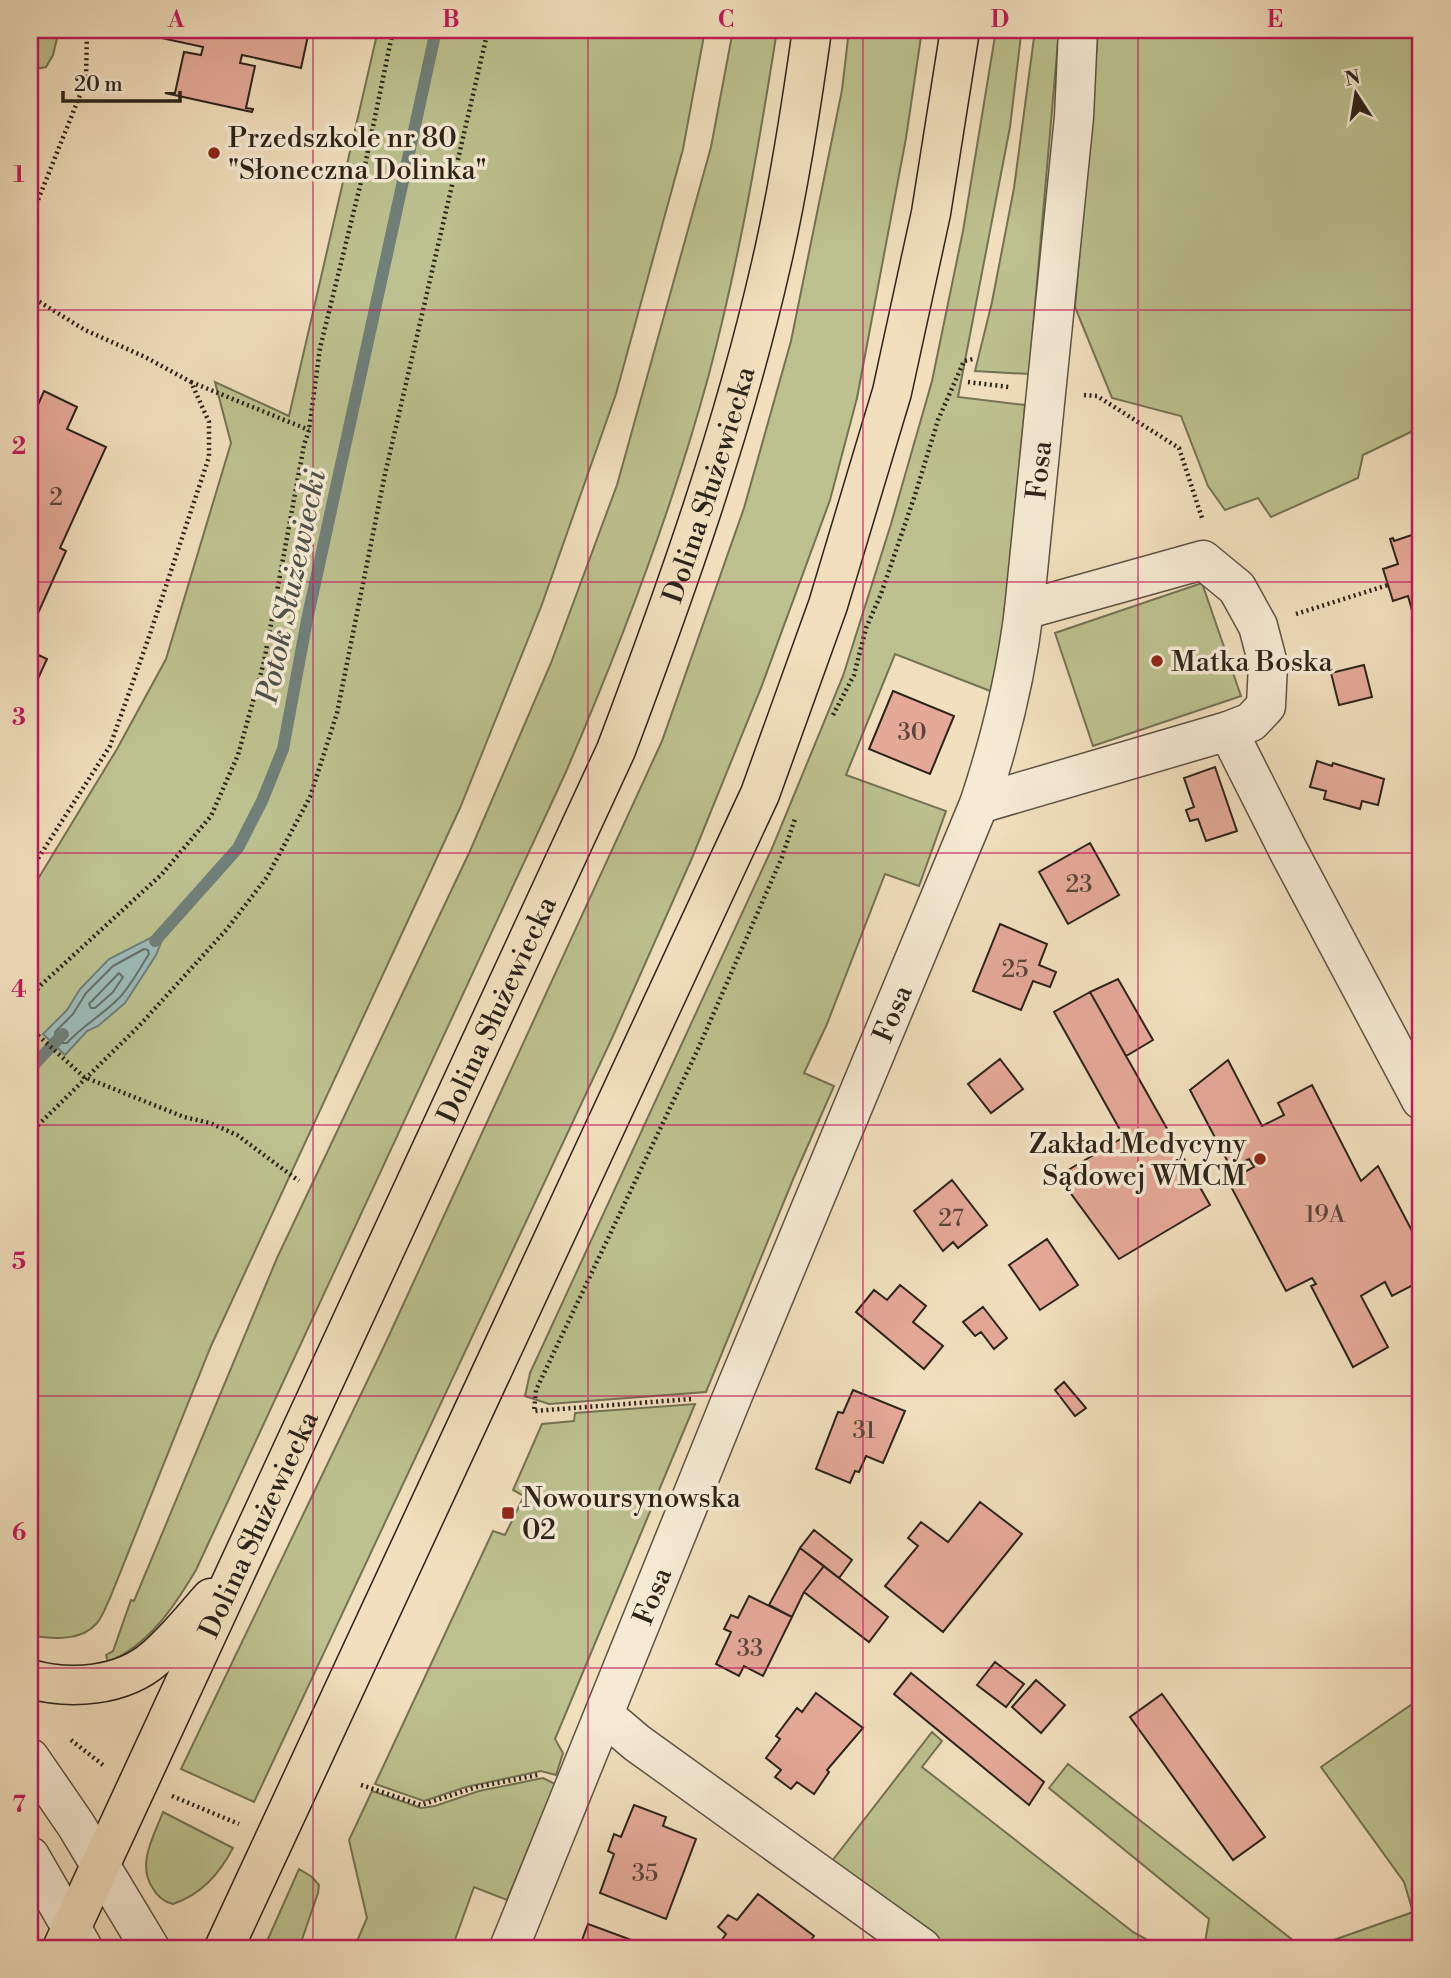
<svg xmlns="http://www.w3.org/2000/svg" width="1451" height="1978" font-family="'Libre Bodoni',serif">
<rect width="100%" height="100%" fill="#f1dfbd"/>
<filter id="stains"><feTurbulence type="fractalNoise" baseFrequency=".00286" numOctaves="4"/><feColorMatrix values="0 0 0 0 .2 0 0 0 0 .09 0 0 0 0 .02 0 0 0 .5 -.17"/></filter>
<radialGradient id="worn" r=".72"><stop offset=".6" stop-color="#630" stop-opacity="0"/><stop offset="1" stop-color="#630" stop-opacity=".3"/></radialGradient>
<path fill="#bcc18f" stroke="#747254" stroke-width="2" d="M30,30H59L53,55L46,67L30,70Z
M378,30H705L683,149L616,394L541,607L460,808L211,1346L110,1598C106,1606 103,1616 97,1623C82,1641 54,1639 34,1636L30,1634V892L117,749L166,659L231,443L215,382L289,416Z
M733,30H777C759,145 739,261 709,374C672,511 621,644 565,774L196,1570C174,1607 149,1645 108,1662L106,1655L113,1651L131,1600L134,1601L277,1258L470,851L551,663L617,485L711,147Z
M849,30H922L906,138L857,398L830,500L761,688L692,858L613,1036L254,1802L181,1769L386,1342L662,741L744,508L791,341L842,90Z
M996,30H1021V35L1010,127L958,397L1025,405L1006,609L993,692L895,654L846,775L946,811L919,886L885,874L827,1024L804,1073L834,1086L794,1177L706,1392L549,1404L525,1396L530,1373L773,846L843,676L891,524L932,381L963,231Z
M1035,30H1059L1029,374L975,371L992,302L1014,188Z
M1098,30H1421V427L1363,455L1358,478L1271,517L1258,498L1225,510L1208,486L1181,416L1112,398L1075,307Z
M1202,583L1241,696L1093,746L1055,633Z
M695,1404L555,1739L563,1753L556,1775L541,1771L466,1787L424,1801L375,1784L493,1531L505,1535L524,1496L513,1490L542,1424L574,1421L575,1413Z
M1421,1698V1948H1311L1413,1912L1404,1882L1321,1767Z
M932,1732L942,1741L922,1767L1133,1932L1162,1948H950L832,1861Z
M1068,1764L1303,1948H1204L1209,1919L1049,1788Z
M543,1778L555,1784L507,1900L474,1887L452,1948H354L367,1918L349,1840L372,1791L421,1808L435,1806L479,1791Z
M163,1812L233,1848C219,1874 202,1894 173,1904C163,1902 157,1896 152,1887C137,1863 154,1836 163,1812Z
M299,1869L312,1877L319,1885L318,1893L299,1948H264Z"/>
<path fill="#9dbbb9" stroke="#707f79" stroke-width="2" d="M166,930L156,955L125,1003L98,1026L87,1031L65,1055L43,1034L67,1010L80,989L109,959Z"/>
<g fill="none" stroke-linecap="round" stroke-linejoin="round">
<path stroke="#647069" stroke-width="2" d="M144,949L148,950L149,954C139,969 130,988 117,1000C101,1016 82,1026 67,1043H62L55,1036V1032L73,1014L86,993L113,966Z
M119,973L123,977L113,992L95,1008H91L89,1004Z"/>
<path stroke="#707f79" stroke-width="12" d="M155,941L238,848L262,801L283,749L307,620L436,30
M30,1069L63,1034"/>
</g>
<path fill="#e5a998" stroke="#2c2419" stroke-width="2" d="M144,30H303L309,31L301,68L242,55L240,63L255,66L246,108L253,109L252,112L165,93H175L184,52L201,55L203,47L143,34Z
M44,391L77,407L67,429L106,447L60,548L66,551L30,631V423Z
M1421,532V617L1415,621L1408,596L1393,601L1383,569L1398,564L1390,539L1393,538L1394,541Z
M30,651L47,659L30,696Z
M1364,665L1372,697L1339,705L1331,673Z
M893,691L954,716L930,774L869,749Z
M1317,761L1332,766L1333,763L1384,779L1378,805L1362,801L1360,809L1324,799L1326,791L1310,787Z
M1215,767L1237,831L1206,841L1198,819L1190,821L1186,810L1194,807L1184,778Z
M1090,843L1119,895L1068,924L1039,872Z
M1000,924L1047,944L1039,965L1056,972L1050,987L1033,981L1021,1010L973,991Z
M1118,979L1153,1040L1126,1056L1090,992Z
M1090,992L1210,1205L1119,1259L1058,1176L1124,1137L1054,1012Z
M1000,1059L1023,1089L991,1113L968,1084Z
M1228,1060L1262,1126L1284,1115L1278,1103L1312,1085L1361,1181L1378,1166L1421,1248V1281L1392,1296L1385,1282L1361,1296L1388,1347L1353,1367L1311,1286L1316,1284L1312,1278L1286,1291L1228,1181L1254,1167L1249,1159L1231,1168L1190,1090Z
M952,1180L987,1225L958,1248L953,1242L943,1251L914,1211Z
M1047,1239L1078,1285L1040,1310L1009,1265Z
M900,1285L926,1306L913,1322L943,1346L924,1369L856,1312L874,1290L887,1300Z
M983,1307L1007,1338L994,1349L981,1332L975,1336L963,1322Z
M1064,1382L1086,1408L1075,1416L1055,1390Z
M853,1390L905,1411L883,1463L866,1456L859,1472L855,1471L850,1483L816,1469L838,1412L843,1413Z
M980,1502L1022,1534L943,1632L885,1586L918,1546L908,1538L921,1522L948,1542Z
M814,1530L852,1560L839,1578L800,1548Z
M800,1548L824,1566L804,1592L792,1617L769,1605Z
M824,1566L888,1617L869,1642L804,1592Z
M749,1596L792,1617L763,1676L744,1666L739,1676L716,1664L731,1632L724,1629L731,1615L738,1618Z
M995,1662L1024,1684L1006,1707L977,1685Z
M911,1673L1044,1782L1029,1805L894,1694Z
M1036,1680L1065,1705L1041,1733L1012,1707Z
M816,1693L863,1728L827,1770L829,1772L814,1794L797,1782L791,1789L775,1777L781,1770L766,1758L780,1739L776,1736L797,1708L802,1712Z
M1162,1694L1265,1837L1233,1860L1130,1717Z
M634,1805L666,1817L663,1826L696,1839L666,1919L600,1893L614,1854L608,1851L614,1834L621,1837Z
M758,1894L814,1936L805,1948H716L726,1934L718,1927L728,1915L737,1920Z
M588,1924L653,1948H579Z"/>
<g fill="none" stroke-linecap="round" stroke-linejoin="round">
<g stroke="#5d5342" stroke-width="41">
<g id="minor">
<path d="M1228,731L1289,852L1421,1100"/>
<path d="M979,804L1228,731L1251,722L1266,706L1268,664L1258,626L1237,588L1203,560L1024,610"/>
<path d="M604,1715L637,1743L922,1948"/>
<path d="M30,1758L76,1825L150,1948"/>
<path d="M30,1856L83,1948"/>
<path id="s1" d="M509,1948L733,1395L979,804C1000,741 1016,677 1024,610L1074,117L1078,30"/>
</g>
</g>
<g stroke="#2c2419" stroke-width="41">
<g id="major">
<path d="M30,1679C70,1690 122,1687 155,1658C175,1641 193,1618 211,1598"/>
<path id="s2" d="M62,1948L616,750C676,591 733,431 771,265C789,188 801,109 812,30"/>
<path d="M224,1948L760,794L828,605L892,392L931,213L960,30"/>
</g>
</g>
<path stroke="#2c2419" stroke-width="4.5" stroke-dasharray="2 3.5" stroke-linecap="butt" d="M30,220L86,80L87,30
M30,296L85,330L145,357L191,382L209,422V457L150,634L110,746L30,871
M191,382L309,430
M968,382L1009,387
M1084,395L1097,396L1179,448L1203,521
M1296,614L1388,585
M833,715L854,675L866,628L881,594L915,495L938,420L964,361L973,359
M30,998L41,985L162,874L211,816L238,755L264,662L304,445L309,430L320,348L364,170L393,30
M30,1028L84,1077L184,1117L210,1123L237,1135L299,1181
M30,1133L139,1026L227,929L267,877L310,797L337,713L385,474L488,30
M691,1399L534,1411L536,1390L698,1049L782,857L795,819
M71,1740L103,1765
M361,1785L421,1805L477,1787L538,1775
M172,1796L239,1824
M1417,1948L1421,1947"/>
<use href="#minor" stroke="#f6ead4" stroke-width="38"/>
<use href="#major" stroke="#f1dfbd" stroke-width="38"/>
</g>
<path fill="none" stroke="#c2185b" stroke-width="2" stroke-opacity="0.55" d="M313,30V1948M588,30V1948M863,30V1948M1138,30V1948M30,310H1421M30,582H1421M30,853H1421M30,1125H1421M30,1396H1421M30,1668H1421"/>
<g fill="#8f2418" stroke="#f6ead4" stroke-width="2.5">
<circle cx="214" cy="153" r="7"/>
<circle cx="1157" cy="661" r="7"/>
<circle cx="1260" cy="1159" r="7"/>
<rect x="501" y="1506" width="14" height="14" rx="3.5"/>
</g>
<g text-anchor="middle" stroke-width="7" stroke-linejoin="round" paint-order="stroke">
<g font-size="24" fill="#5a4539">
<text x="56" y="505">2</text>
<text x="912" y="740">30</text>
<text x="1079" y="892">23</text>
<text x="1015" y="977">25</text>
<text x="1325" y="1222">19A</text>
<text x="951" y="1226">27</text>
<text x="864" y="1438">31</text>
<text x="750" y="1656">33</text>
<text x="645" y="1881">35</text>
</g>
<g font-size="28" fill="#2c2419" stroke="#f6ead4" text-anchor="start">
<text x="228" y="147">Przedszkole nr 80<tspan x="228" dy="32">"Słoneczna Dolinka"</tspan></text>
<text x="1171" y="671">Matka Boska</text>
<text x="1246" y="1153" text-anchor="end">Zakład Medycyny<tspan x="1246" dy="32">Sądowej WMCM</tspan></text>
<text x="522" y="1507">Nowoursynowska<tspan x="522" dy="32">02</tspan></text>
</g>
<g font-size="28" fill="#2c2419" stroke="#f6ead4">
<text dy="10" stroke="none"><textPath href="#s1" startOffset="1577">Fosa</textPath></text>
<text dy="10" stroke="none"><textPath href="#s2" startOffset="1601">Dolina Służewiecka</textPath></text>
<text dy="10" stroke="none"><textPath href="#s2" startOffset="1034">Dolina Służewiecka</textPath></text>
<text dy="10" stroke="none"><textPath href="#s1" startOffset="1010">Fosa</textPath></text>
<text dy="10" stroke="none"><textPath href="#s2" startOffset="467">Dolina Służewiecka</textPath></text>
<text dy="10" stroke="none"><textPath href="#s1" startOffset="380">Fosa</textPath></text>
</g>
<g font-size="30" font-style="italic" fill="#4e5149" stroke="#f6ead4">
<text transform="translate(291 586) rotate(-78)" y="10">Potok Służewiecki</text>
</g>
</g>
<rect width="1451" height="1978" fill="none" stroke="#f1dfbd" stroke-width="77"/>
<g transform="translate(1356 94) rotate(348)" stroke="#f6ead4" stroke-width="5" paint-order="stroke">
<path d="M0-5L12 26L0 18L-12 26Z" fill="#2c2419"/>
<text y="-10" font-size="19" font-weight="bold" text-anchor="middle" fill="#2c2419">N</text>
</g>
<path d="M63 91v10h117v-10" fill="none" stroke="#2c2419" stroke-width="3.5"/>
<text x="74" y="91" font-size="21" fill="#2c2419" stroke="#f6ead4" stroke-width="5" paint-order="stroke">20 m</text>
<rect x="38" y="38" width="1374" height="1902" fill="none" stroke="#c2185b" stroke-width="2.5"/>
<g font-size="23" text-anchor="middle" font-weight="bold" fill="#c2185b">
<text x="176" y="27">A</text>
<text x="451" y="27">B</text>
<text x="726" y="27">C</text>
<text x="1000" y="27">D</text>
<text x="1275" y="27">E</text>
<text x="19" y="182">1</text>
<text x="19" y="454">2</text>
<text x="19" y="725">3</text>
<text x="19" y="997">4</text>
<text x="19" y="1269">5</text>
<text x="19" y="1540">6</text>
<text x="19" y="1812">7</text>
</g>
<rect width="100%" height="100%" filter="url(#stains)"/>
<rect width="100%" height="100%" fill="url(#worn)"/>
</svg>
